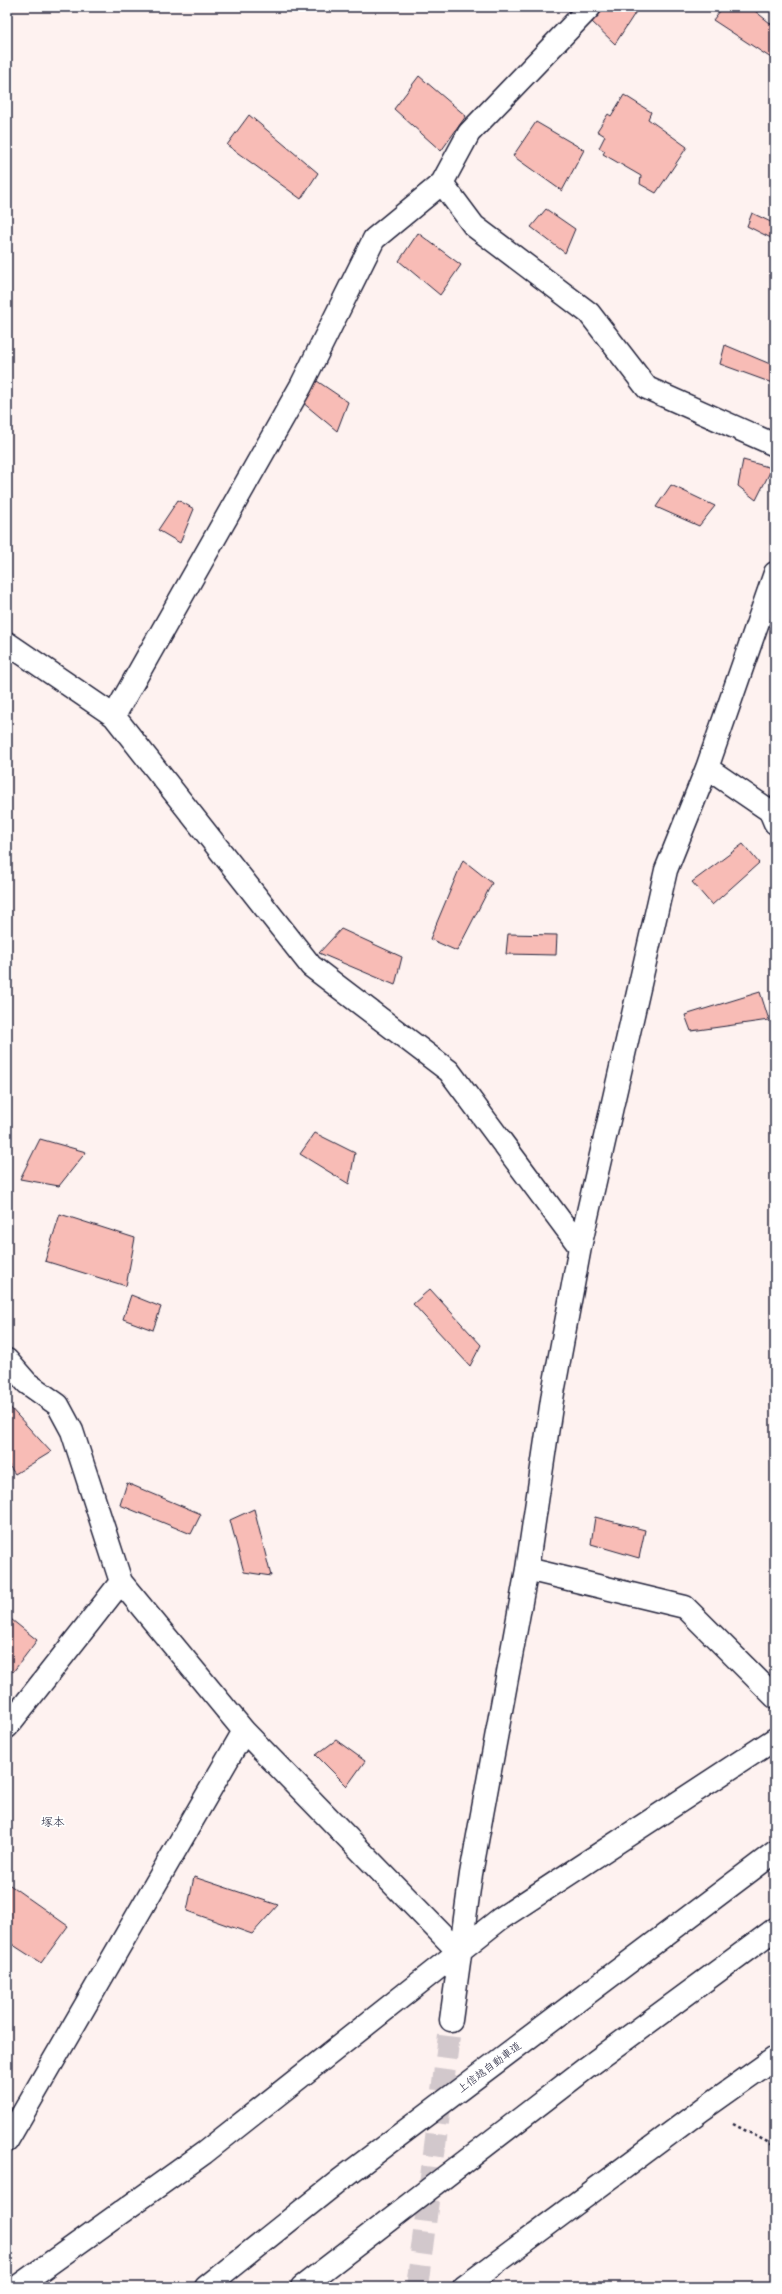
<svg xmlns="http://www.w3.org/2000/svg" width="782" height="2294" font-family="Mali,'Klee One',sans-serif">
<rect width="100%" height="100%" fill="#fef2f0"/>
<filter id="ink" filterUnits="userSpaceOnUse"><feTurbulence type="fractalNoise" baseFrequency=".025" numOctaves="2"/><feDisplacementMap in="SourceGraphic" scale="8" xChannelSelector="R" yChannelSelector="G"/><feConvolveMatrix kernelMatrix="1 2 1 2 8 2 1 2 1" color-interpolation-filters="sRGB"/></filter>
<g filter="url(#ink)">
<path fill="#f8bcb6" stroke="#22223b" d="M601,7H639L615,44L590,20Z
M723,7H750L775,27V52L771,58L713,20Z
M419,76L466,116L441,151L394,109Z
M624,95L651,112L648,119L687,147L656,193L640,184L641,176L603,154L605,151L599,148L605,136L597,131L608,114L611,116Z
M249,115L318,173L301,199L227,145Z
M536,122L584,150L562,191L513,156Z
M546,209L575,229L565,253L531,227Z
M752,213L775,224V240L747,226Z
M418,233L461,265L440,295L399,261Z
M725,345L775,366V384L720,364Z
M317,381L348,402L337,431L302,402Z
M743,460L772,468L756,500L738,486Z
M671,485L715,506L699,526L656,507Z
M178,500L194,509L180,543L158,530Z
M743,844L759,863L712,905L692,882Z
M463,860L492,883L457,951L430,939Z
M341,929L402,957L395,985L319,953Z
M508,934L557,935L556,955L506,954Z
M760,992L769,1020L691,1031L685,1015Z
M315,1133L355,1153L349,1184L300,1154Z
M40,1139L86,1152L59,1186L20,1179Z
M60,1214L135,1238L126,1286L45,1261Z
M430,1289L481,1345L470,1366L413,1304Z
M131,1295L161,1307L153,1330L123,1319Z
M7,1404L51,1452L15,1474L7,1463Z
M127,1483L201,1514L191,1534L120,1505Z
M254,1509L271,1576L244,1572L230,1520Z
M595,1517L645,1530L639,1558L591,1544Z
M7,1616L37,1640L13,1672L7,1667Z
M336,1740L365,1761L347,1786L316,1755Z
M194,1877L278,1905L252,1934L187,1911Z
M7,1883L68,1926L41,1963L7,1941Z"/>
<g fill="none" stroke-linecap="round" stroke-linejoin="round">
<path stroke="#d2c8cc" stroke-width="22" stroke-dasharray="22 11" stroke-linecap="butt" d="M417,2287L451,2020"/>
<g stroke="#22223b" stroke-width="25">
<path id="minor" d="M442,183L474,226L589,313L647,388L775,445
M7,643L114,716L311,966L449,1071L580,1247
M114,716L301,386L374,239L442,183L469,133L590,7
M707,768L770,811L775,823
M7,1360L27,1383L58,1405L72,1431L121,1582L244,1731L459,1952
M527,1569L685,1607L775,1697
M7,1727L121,1582
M451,2020L471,1874L527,1569L553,1393L580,1247L666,870L707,768L775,573
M7,2141L244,1731
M17,2287L204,2153L500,1919L775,1739
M464,2287L703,2109L775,2058"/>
</g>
<g stroke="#22223b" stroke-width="25">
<path id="highway" d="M206,2287L340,2180L775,1852
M302,2287L585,2069L775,1929"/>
</g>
<path stroke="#22223b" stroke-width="2.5" stroke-dasharray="3 3" stroke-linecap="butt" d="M733,2124L775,2146"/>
<use href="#minor" stroke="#fff" stroke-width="22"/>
<use href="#highway" stroke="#fff" stroke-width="22"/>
</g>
</g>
<g text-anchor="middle" stroke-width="3.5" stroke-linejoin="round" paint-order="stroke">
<g font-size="11" fill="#22223b" stroke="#fff">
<text transform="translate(489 2067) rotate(-37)" y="4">上信越自動車道</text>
</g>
<g font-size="12" fill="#22223b" stroke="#fff">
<text x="53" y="1826">塚本</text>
</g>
</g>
<rect width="782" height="2294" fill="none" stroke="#fff" stroke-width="24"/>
<rect x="12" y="12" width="758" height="2270" fill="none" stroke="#22223b" stroke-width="1.5" filter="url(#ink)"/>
</svg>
